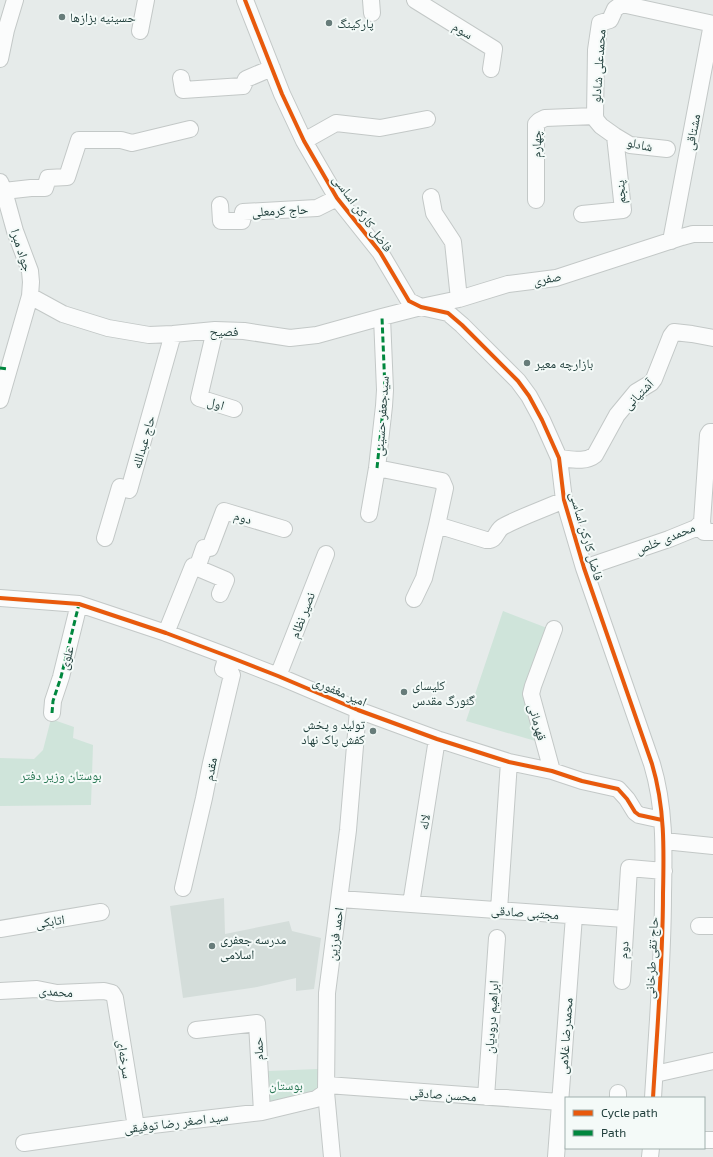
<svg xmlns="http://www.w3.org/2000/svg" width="713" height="1157" font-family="'Exo 2','Noto Naskh Arabic',sans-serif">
<rect width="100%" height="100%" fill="#e6ebea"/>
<path fill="#d4ddda" d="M224,898L225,934L289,921L292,931L321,938L314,989L296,991V978L257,987L183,998L170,906Z"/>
<path fill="#cfe4da" d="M503,611L547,628L523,695L539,742L466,721Z
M51,719L74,727L73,738L93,745L91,805L0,806V758L34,759L43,750Z
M318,1069L320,1089L308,1096L270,1102L268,1071Z"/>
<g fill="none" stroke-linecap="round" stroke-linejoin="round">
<g stroke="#c3c8c7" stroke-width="18">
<path id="minor" d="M245,0L282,94L304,141L337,198L380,252L409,301L421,307L448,313L462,325L518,381L529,396L542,420L559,458L564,500L584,568L652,764C665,807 664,850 663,894C663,962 657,1030 653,1098
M371,0L372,13
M415,0L494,49L491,69
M623,0L622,4L615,9L610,20L600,23L596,50L595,116L596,120L601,126L615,136L630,145L667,149
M622,4L713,24
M140,31L146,0
M0,59L6,30L15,0
M181,78L183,90L243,86L246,79L272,68
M304,141L336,123L380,128L427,119
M0,182L4,191L15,231L30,271L31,282L30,296L0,400
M4,191L31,188H45L48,178L67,177L79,140H121L132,143L190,129
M431,197L434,213L453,242L459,299
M536,200V124L539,121L545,118L595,116
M220,205L221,221H242L243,212L317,208L337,198
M582,214L623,210L615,136
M671,241L712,24
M30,296L63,314L108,328L149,335L173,334L215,330L244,331L290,338L317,335L382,317L421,307L459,299L508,284L556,278L682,237L693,234H713
M215,330L199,398L234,409
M713,432H710L708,435L702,522L704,532H713
M559,458C571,459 585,463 595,455L617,415L636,392L651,383L654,379L671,336L674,332L692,334L713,338
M377,468L442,481L445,488L437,525L486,540C498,541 495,530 504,526C523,516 544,509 564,500
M369,514L377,468L384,406L385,390L382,317
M105,538L120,487L129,490L173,334
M197,568L204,548H210L224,511L284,529
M584,568L669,539L696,528L702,522
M0,598L79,604L166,633L227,656L278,676L358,710L437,739L509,762L552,771L582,781L618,789L627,799L635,812L639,815L662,820
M414,599L424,578L437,525
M166,633L193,566L226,580L220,594
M278,676L326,554
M52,713L53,701L61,677L79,604
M552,771L531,694L533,686L554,629
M664,841L713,846
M183,888L204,798L211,763L232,675L231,673L223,669L227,656
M340,899L625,919
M411,904L437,739
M499,910L509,762
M699,926H713
M0,929L101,912
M622,981L629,868L664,871
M0,991L37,989L57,993L104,991L112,993L115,998L136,1127
M196,1030L257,1023L262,1112
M655,1074L713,1061
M327,1085L560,1102
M486,1097L497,938
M618,1098V1093
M704,1140H713
M24,1143L136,1127L262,1112L316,1099L326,1092
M332,1157L326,1092L327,993L348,830L358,710
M556,1157L574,916
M650,1157L651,1148"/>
</g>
<use href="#minor" stroke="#fbfcfc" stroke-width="16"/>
<path stroke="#00873e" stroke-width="3" stroke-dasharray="6 3" stroke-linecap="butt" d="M0,368L8,369
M377,468L385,390L382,317
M52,713L53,701L61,677L79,604"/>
<g stroke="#f4faf8" stroke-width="6">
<path id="cycleway" d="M245,0L282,94L304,141L337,198L380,252L409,301L421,307L448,313L462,325L518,381L529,396L542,420L559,458L564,500L584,568L652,764C665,807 664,850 663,894C663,962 657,1030 653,1098
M0,598L79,604L166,633L227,656L278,676L358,710L437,739L509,762L552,771L582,781L618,789L627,799L635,812L639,815L662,820"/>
</g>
<use href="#cycleway" stroke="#e8590c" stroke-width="4"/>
</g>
<g fill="#677c7a" stroke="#f4faf8" stroke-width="1.5">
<circle cx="62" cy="17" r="4"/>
<circle cx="329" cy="23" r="4"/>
<circle cx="527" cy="363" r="4"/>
<circle cx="404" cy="692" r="4"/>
<circle cx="373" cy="731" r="4"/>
<circle cx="212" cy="946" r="4"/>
</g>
<g text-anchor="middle" stroke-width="4" stroke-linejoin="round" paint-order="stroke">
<g font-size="13" fill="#22403d" stroke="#f4faf8" text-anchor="start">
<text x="70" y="22">حسینیه بزازها</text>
<text x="337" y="28">پارکینگ</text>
<text x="535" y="368">بازارچه معیر</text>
<text x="412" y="690">کلیسای<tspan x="412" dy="15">گئورگ مقدس</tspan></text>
<text x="365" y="729" text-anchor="end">تولید و پخش<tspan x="365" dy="15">کفش پاک نهاد</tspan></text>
<text x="220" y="944">مدرسه جعفری<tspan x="220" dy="15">اسلامی</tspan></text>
</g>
<g font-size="13" fill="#22403d" stroke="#f4faf8">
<text transform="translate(463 30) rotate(31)" y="5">سوم</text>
<text transform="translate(598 66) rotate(-86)" y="5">محمدعلی شادلو</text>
<text transform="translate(692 132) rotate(-79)" y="5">مشتاقی</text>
<text transform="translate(536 144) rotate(-89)" y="5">چهارم</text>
<text transform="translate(640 144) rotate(12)" y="5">شادلو</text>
<text transform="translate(620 192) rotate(-94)" y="5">پنجم</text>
<text transform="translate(280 210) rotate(-3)" y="5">حاج کرمعلی</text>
<text transform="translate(363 213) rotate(54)" y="5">فاضل کارکن اساسی</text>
<text transform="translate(22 250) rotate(72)" y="5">جواد مبرا</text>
<text transform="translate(547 278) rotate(-11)" y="5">صفری</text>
<text x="224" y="336">فصیح</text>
<text transform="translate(638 394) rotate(-45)" y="5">آشتیانی</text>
<text transform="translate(216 403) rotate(17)" y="5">اول</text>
<text transform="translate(381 416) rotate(-86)" y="5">سیدجعفر حسینی</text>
<text transform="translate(143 442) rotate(-74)" y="5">حاج عبدالله</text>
<text transform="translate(243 517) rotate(17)" y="5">دوم</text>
<text transform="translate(587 536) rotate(74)" y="5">فاضل کارکن اساسی</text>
<text transform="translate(665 538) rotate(-22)" y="5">محمدی خلص</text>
<text transform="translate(302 615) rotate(-69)" y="5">نصیر نظام</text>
<text transform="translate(66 658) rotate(-75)" y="5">علوی</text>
<text transform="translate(340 691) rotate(23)" y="5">امیر مغفوری</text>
<text transform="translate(538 722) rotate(75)" y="5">قهرمانی</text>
<text transform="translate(210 769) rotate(-79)" y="5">مقدم</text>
<text transform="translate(424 822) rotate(-81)" y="5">لاله</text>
<text transform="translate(525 912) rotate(4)" y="5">مجتبی صادقی</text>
<text transform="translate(50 921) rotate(-9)" y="5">اتابکی</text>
<text transform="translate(335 934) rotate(-82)" y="5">احمد فرزین</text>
<text transform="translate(623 950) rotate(-87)" y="5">دوم</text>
<text transform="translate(651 958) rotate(-87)" y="5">حاج تقی طرخانی</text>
<text transform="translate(56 991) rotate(4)" y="5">محمدی</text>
<text transform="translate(491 1017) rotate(-86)" y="5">ابراهیم درودیان</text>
<text transform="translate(565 1036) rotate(-86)" y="5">محمدرضا غلامی</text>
<text transform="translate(258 1049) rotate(-93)" y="5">حمام</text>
<text transform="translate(125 1059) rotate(81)" y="5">سرخه‌ای</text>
<text transform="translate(443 1094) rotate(4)" y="5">محسن صادقی</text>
<text transform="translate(176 1122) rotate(-7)" y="5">سید اصغر رضا توفیقی</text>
</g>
<g font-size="13" fill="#2b7956" stroke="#f4faf8">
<text x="61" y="780">بوستان وزیر دفتر</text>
<text x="286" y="1090">بوستان</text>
</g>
</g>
<rect x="565" y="1097" width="140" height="52" fill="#f4faf8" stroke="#a0b0ad"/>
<rect x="573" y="1110" width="20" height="6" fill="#e8590c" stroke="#a0b0ad"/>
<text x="601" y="1117" font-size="12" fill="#22403d">Cycle path</text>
<rect x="573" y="1130" width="20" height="6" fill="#00873e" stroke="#a0b0ad"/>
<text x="601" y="1137" font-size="12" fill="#22403d">Path</text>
</svg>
